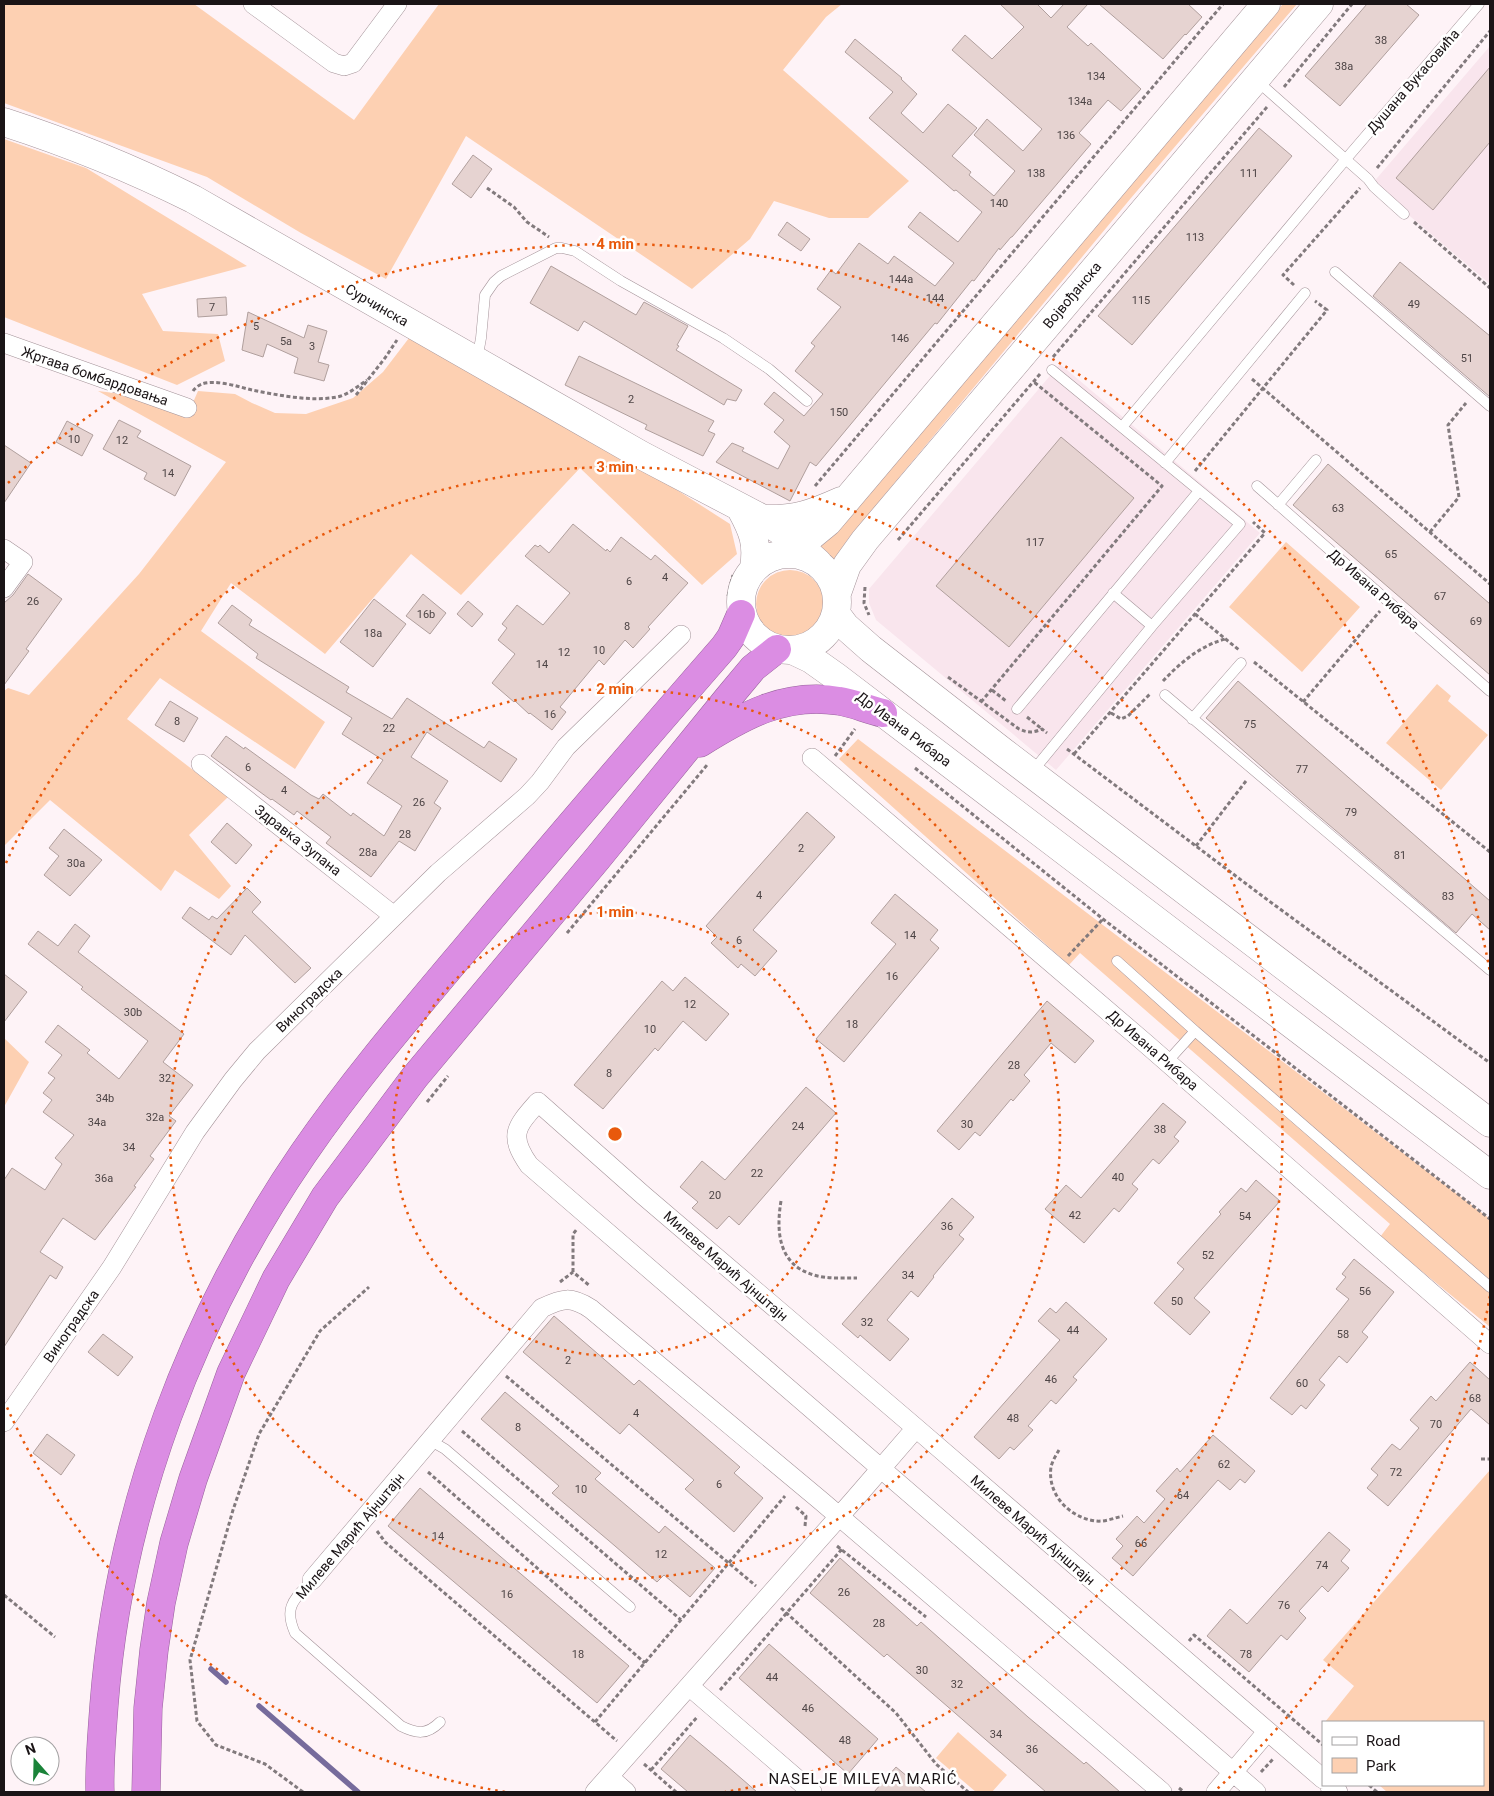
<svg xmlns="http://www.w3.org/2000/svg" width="1494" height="1796" font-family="Roboto,sans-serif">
<rect width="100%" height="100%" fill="#fef3f7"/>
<path fill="#f9e5ed" d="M1490,46V284L1372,184Z
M1060,364L1260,533L1056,770L876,620L869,603V589Z"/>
<path fill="#fdd0b2" d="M4,4H194L354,120L439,4H842L826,17L783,70L909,181L868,218H829L774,201L750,239L692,289L466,136L386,279L301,233L207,177L4,103Z
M1283,4H1297L1131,198L848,539L833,561L825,552L815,546L836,532L1005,334Z
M4,139L86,168L247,266L142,294L163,331L218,334L225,361L177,385L4,317Z
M409,338L599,440L730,524L737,554L702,585L580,468L461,595L411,554L325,654L231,583L201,631L325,722L295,769L160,678L127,719L228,797L189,835L231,886L219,899L175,870L161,891L50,800L4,846V691L8,688L29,695L139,574L226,462L98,391L130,395L188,414L198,391L235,394L252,403L275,413L306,414L353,398L383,372Z
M1286,542L1360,607L1302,672L1229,607Z
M756 604a34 34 0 1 1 68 0a34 34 0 1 1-68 0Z
M1437,684L1451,696L1448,701L1488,735L1441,790L1386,743Z
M858,739L1490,1219V1327L1380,1237L1390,1224L1080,953L1069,965L839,759Z
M4,1038L29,1062L4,1107Z
M1490,1470V1792H1387L1379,1785H1483V1722H1325L1354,1686L1323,1660Z
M958,1732L1007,1775L992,1792H976L936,1758Z"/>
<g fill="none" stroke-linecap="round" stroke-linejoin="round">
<path stroke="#766b9c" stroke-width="5.5" d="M211,1669L226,1682
M259,1706L358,1792"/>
</g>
<path fill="#e6d3d1" stroke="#b09f9d" d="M1000,4H1037L1051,18L1064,4H1088L1067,27L1088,46L1091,43L1141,89L1121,111L1108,100L1079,133L1091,144L1012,237H1011L1000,250L999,248L974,281L972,280L937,324L935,323L816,466L810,462L790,501L716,462L732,443L744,448L742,451L778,469L790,446L774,432L784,420L764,404L774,392L804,416L823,394L795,371L815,346L811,343L841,307L817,289L831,270L836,274L859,243L888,264L894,256L935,286L954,263L908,227L920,212L958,242L982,212L956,190L954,191L869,118L893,92L845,52L855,39L902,78L901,79L917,94L901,113L923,133L948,104L977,128L952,156L971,172L969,175L994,196L1015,171L974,135L987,119L1023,151L1042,129L952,50L965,35L992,59L1024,27Z
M1099,4H1188L1202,17L1186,35L1185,34L1163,59Z
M1367,4H1406L1419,15L1340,106L1305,76Z
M1490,67V142L1433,210L1396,178Z
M1259,128L1292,156L1132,345L1098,316Z
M473,155L492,169L471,198L452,184Z
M787,222L810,239L801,251L778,235Z
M1400,262L1490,336V397L1373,296Z
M551,266L636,315L644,302L688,326L677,345L679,346L676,350L742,390L736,401L727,399L724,405L584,321L578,331L530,303Z
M226,297L227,315L198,317L197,299Z
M248,312L304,338L308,325L327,331L318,362L329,365L324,381L294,373L298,358L267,344L263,357L242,350Z
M579,356L714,421L708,431L715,434L703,456L645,429L647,425L565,385Z
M119,420L141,431L137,437L191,466L175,496L144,479L147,473L103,449Z
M67,421L93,435L82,456L56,442Z
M1061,437L1134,498L1009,647L936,586Z
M4,445L31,463L4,503Z
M1328,464L1490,604V675L1293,505Z
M573,524L606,551L607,549L610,552L621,537L651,560L655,555L688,583L648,627L650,629L633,648L625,640L604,665L599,660L560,707L566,712L552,730L530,713L529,714L515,701L514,702L492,683L515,654L498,640L507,628L502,624L517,605L543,625L570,593L525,556L535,545L538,547L540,545L549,553Z
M28,574L62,599L26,649L29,651L4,685V603L13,595Z
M423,594L446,613L430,634L406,616Z
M374,599L406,624L373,667L340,642Z
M468,601L483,614L472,627L457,614Z
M232,605L252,620L249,625L349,687L346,692L392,719L407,698L484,748L489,741L517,759L501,782L427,732L411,757L448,781L434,803L441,808L415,851L399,841L371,877L326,843L331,837L297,811L294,815L272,799L271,800L211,756L226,736L244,749L245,747L311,795L319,799L323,794L351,816L353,813L384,836L402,806L367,783L383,760L342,734L352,718L256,658L258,654L218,623Z
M1238,681L1490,901V930L1472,914L1456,933L1301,801L1206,718Z
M170,701L198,718L184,742L155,725Z
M807,812L835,837L753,930L777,951L755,976L741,964L738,968L711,943L717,937L706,926Z
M227,823L252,845L236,864L211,842Z
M64,829L102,860L70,896L44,875L59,856L49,848Z
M247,888L261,902L252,912L311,968L295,983L245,935L231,955L182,918L190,907L209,920L212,916L217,919Z
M895,894L938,930L930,940L939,948L844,1062L816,1039L896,944L871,923Z
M75,924L90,936L78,952L184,1034L163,1062L193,1085L169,1116L176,1121L150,1156L154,1159L134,1186L136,1187L95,1240L63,1218L40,1252L63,1267L56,1279L50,1275L4,1347V1180L12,1168L45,1190L62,1164L55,1158L74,1135L43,1112L52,1100L43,1093L55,1078L48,1073L62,1055L45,1042L58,1025L90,1050L87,1053L119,1079L148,1041L81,989L83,987L28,944L38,931L58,946Z
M4,974L27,992L4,1022Z
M685,977L729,1014L706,1041L683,1021L658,1051L655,1048L603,1109L574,1085L662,981L673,991Z
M1047,1001L1094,1041L1075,1063L1051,1043L1024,1075L1030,1081L1013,1101L1011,1099L980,1136L975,1132L959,1150L937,1131Z
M806,1087L836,1113L739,1225L729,1216L717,1229L692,1208L698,1202L680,1187L702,1161L725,1180Z
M1163,1103L1186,1122L1174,1137L1179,1141L1159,1164L1153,1159L1132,1184L1138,1189L1119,1212L1114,1208L1084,1243L1045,1209L1066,1185L1081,1198Z
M1256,1180L1280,1201L1194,1298L1210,1312L1190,1335L1154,1303L1184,1269L1177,1263L1221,1214L1219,1212L1241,1188L1246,1192Z
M952,1198L974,1217L959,1235L964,1239L933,1276L934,1277L918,1297L911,1291L887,1320L909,1339L890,1361L860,1335L858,1338L842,1324Z
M1354,1259L1394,1292L1362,1332L1368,1337L1347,1363L1339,1356L1319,1380L1325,1385L1306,1409L1301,1405L1292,1415L1270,1398L1349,1299L1336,1289L1346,1277L1342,1274Z
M1066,1302L1107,1339L1073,1377L1077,1380L1056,1404L1051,1400L1028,1426L1033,1430L1014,1450L1010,1447L999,1459L974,1437L1060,1340L1038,1321L1050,1308L1056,1313Z
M554,1316L634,1385L639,1380L740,1467L734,1473L763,1498L734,1532L685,1489L694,1480L629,1424L620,1434L523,1352Z
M103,1334L133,1357L118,1376L88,1352Z
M1470,1362L1490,1380V1425L1471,1409L1388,1506L1367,1488L1378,1475L1371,1469L1392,1444L1400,1450L1419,1428L1410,1420L1431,1396L1436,1401Z
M505,1392L601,1473L595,1479L659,1533L665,1526L715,1568L690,1597L664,1575L657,1582L608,1540L552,1493L559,1486L481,1419Z
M47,1434L75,1455L61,1475L33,1453Z
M1213,1435L1255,1471L1245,1483L1240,1479L1230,1490L1218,1480L1133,1576L1112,1558L1123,1546L1116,1539L1137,1516L1144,1523L1165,1499L1156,1491L1177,1468L1180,1472Z
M420,1488L629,1666L597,1703L388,1526Z
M1329,1532L1350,1550L1341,1561L1349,1568L1328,1592L1322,1586L1299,1611L1306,1618L1287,1640L1281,1635L1249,1672L1207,1636L1230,1609L1247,1624Z
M840,1558L917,1626L921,1622L1028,1717L1084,1764L1086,1762L1120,1792H1046L887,1654L884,1657L810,1593Z
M769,1644L878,1739L848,1774L739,1678Z
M690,1735L727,1766L757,1792H688L661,1769Z
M896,1767L926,1792H874Z"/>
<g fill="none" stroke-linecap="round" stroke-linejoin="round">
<g stroke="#a49399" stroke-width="11">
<path id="lane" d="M1256,80L1368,179L1374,187L1404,214
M1335,272L1490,406
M477,360L481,338L485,295L494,282L501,276L556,248H562L575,251L621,281L723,338L769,369L807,401
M1122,427L1346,159L1479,4
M1165,463L1305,293
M1257,486L1490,691
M1278,505L1316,460
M1113,593L1152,626
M1165,695L1490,970
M1017,709L1199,491
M1192,719L1241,663
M1032,772L1152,626L1240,524L1052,370
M1117,961L1195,1031L1167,1062
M1195,1031L1490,1287
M431,1441L445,1449L630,1607
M312,1580C295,1599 283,1606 295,1633L401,1726C417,1734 427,1735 440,1722"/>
</g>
<g stroke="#a49399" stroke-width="20">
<path id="street" d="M253,4L334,63L344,66L353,63L397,4
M4,343L187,408
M4,549L23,562L4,588
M812,758L1144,1042L1490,1344
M201,764L394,916
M4,1422L112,1267L195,1132L233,1080L257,1051L438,873L527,796L540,782L566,747L681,635
M312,1580L542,1308C563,1298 571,1296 591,1309L820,1500L1162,1792
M689,1686L812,1792
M609,1777L626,1792
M1329,1785L1338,1792
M595,1792L852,1502L916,1428
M1216,1792L1267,1732
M1256,1792L529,1165C508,1135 516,1127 538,1102L643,1195L916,1428L1323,1779"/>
</g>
<g stroke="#a49399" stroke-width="29">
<path id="secondary" d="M4,122C69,143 131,168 193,199L641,455L763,519L787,535L818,563
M741,509C753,531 758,543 754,568
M763,519C795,520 812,514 841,501
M785,553L800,545L828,522L1266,4
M741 602a48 48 0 1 1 96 0a48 48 0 1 1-96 0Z
M837,593L847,565L865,540L1319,4
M836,614L845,626L871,649L1002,751L1490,1123
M792,650L811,659L835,676L1490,1175"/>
</g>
<g stroke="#97639b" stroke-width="29">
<path id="highway" d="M700,743C743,716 785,692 839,701C854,703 868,710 883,713
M100,1792C99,1763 102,1734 104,1705C119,1508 192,1316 303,1154C358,1074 421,1002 483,928C563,833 643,740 724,647L731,637L741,614
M146,1792L148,1708L154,1650L161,1603L174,1543L193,1479L231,1373L276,1279L325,1197L414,1078L597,859L728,698L753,668L777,649"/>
</g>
<path stroke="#827a7d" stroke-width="3" stroke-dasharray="4 2.5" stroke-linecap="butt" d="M1284,87L1352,4
M1377,168L1490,31
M487,188L514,207L527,222L549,237
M1414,222L1490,288
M1294,285L1283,275L1360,188
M1053,357L1267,107
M1252,379L1490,584
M193,391C195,388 199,385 202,384C216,379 239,387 252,390C278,395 310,402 337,397C348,395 358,386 367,380
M356,395L385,358L397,340
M1195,471L1327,310L1315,301
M815,486L1223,4
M1430,532L1459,497L1448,425L1466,403
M898,540L1040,374
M865,587L864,603L869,615
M728,596L733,575
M1195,614L1239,650
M1254,662L1490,852
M948,677L1019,729C1028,733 1033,733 1042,729L1047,733
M1163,681C1180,663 1200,646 1225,639
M992,690L1006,701
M981,702L1162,486L1034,382
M1303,702L1380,611
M1111,713L1121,719L1128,716L1151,693
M1027,717L1042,729
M1067,749L1265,898L1490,1063
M1074,754L1265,533L1253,522
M835,756L855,729
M915,768L1103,919L1490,1219
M1196,846L1246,781
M567,933L707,765
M1068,956L1103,919
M427,1102L448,1076
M781,1201C776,1231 778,1265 814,1275C827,1279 843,1278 857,1278
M573,1272V1234L577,1229
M560,1282L573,1272L590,1286
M506,1376L756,1586
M462,1431L681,1620
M1059,1450C1056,1455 1052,1462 1051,1467C1047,1495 1070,1518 1096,1521C1105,1522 1114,1518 1123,1516
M1481,1459H1490
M428,1472L645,1663
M796,1507L806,1516L805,1526
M377,1531L385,1542L617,1741
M837,1546L926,1617
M4,1595L55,1637
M781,1608L896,1713L936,1764L968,1792
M1189,1641L1194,1635L1323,1745
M720,1690L842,1549
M595,1722L785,1496
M644,1764L676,1792
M651,1770L698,1716
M1261,1772L1274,1758
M1369,1785L1377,1792
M1179,1788L1184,1792
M303,1792L265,1764L216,1745L197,1721L190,1660L233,1510L259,1434L320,1331L369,1287"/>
<use href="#lane" stroke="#fff" stroke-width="10"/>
<use href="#street" stroke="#fff" stroke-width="19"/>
<use href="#secondary" stroke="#fff" stroke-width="28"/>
<use href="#highway" stroke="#db8de3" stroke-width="28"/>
</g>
<g fill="none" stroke="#e8590c" stroke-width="2.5" stroke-dasharray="2.5 5">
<circle cx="615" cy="1134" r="222"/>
<circle cx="615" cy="1134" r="445"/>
<path d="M505 1792A667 667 0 0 1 6 1405M6 863A667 667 0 1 1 725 1792"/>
<path d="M1490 1296A890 890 0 0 1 1216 1790M8 483A890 890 0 0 1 1490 972"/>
</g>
<g text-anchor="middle" stroke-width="5" stroke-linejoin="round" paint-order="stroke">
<g font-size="11" fill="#4d4445">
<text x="1381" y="44">38</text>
<text x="1344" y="70">38a</text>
<text x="1096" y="80">134</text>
<text x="1080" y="105">134a</text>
<text x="1066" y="139">136</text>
<text x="1036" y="177">138</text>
<text x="1249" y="177">111</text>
<text x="999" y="207">140</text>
<text x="1195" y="241">113</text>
<text x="901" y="283">144a</text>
<text x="935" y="302">144</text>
<text x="1141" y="304">115</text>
<text x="1414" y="308">49</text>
<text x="212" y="311">7</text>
<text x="256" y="330">5</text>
<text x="900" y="342">146</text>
<text x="286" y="345">5a</text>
<text x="312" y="350">3</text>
<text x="1467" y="362">51</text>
<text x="631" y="403">2</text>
<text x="839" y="416">150</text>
<text x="74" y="443">10</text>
<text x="122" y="444">12</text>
<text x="168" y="477">14</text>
<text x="1338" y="512">63</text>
<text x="1035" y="546">117</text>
<text x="1391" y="558">65</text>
<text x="665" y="581">4</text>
<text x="629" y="585">6</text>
<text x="1440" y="600">67</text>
<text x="33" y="605">26</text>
<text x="426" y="618">16b</text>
<text x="1476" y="625">69</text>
<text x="627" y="630">8</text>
<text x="373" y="637">18a</text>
<text x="599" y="654">10</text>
<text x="564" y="656">12</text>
<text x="542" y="668">14</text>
<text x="550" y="718">16</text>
<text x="177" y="725">8</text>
<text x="1250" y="728">75</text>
<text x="389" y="732">22</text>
<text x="248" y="771">6</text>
<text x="1302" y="773">77</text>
<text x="284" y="794">4</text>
<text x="419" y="806">26</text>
<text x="1351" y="816">79</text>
<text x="405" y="838">28</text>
<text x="801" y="852">2</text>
<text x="368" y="856">28a</text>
<text x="1400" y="859">81</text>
<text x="76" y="867">30a</text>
<text x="759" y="899">4</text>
<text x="1448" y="900">83</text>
<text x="910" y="939">14</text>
<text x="739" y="944">6</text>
<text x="892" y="980">16</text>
<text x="690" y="1008">12</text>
<text x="133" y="1016">30b</text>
<text x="852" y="1028">18</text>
<text x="650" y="1033">10</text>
<text x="1014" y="1069">28</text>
<text x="609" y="1077">8</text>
<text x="165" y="1082">32</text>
<text x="105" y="1102">34b</text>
<text x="155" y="1121">32a</text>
<text x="97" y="1126">34a</text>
<text x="967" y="1128">30</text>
<text x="798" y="1130">24</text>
<text x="1160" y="1133">38</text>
<text x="129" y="1151">34</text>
<text x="757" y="1177">22</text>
<text x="1118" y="1181">40</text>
<text x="104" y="1182">36a</text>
<text x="715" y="1199">20</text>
<text x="1075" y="1219">42</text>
<text x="1245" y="1220">54</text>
<text x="947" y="1230">36</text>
<text x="1208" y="1259">52</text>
<text x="908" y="1279">34</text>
<text x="1365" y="1295">56</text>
<text x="1177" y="1305">50</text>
<text x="867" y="1326">32</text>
<text x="1073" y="1334">44</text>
<text x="1343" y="1338">58</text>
<text x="568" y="1364">2</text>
<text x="1051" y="1383">46</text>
<text x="1302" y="1387">60</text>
<text x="1475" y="1402">68</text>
<text x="636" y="1417">4</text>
<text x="1013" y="1422">48</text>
<text x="1436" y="1428">70</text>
<text x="518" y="1431">8</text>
<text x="1224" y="1468">62</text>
<text x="1396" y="1476">72</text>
<text x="719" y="1488">6</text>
<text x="581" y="1493">10</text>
<text x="1183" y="1499">64</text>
<text x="438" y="1540">14</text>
<text x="1141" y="1547">66</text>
<text x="661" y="1558">12</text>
<text x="1322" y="1569">74</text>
<text x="844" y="1596">26</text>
<text x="507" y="1598">16</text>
<text x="1284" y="1609">76</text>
<text x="879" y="1627">28</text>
<text x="578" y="1658">18</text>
<text x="1246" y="1658">78</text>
<text x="922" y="1674">30</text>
<text x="772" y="1681">44</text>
<text x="957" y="1688">32</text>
<text x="808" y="1712">46</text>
<text x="996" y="1738">34</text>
<text x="845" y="1744">48</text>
<text x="1032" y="1753">36</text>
</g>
<g font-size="14" fill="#1a1416" stroke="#fff">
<text transform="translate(1413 81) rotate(-49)" y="5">Душана Вукасовића</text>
<text transform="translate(1072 295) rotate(-50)" y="5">Војвођанска</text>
<text transform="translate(377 305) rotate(30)" y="5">Сурчинска</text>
<text transform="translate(95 376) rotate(19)" y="5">Жртава бомбардовања</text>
<text transform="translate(1374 589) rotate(41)" y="5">Др Ивана Рибара</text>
<text transform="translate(904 729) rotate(37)" y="5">Др Ивана Рибара</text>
<text transform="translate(298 840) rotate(38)" y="5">Здравка Зупана</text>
<text transform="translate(309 1000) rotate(-44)" y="5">Виноградска</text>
<text transform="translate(1153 1050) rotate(41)" y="5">Др Ивана Рибара</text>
<text transform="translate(726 1266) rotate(41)" y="5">Милеве Марић Ајнштајн</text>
<text transform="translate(71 1326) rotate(-55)" y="5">Виноградска</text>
<text transform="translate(1033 1530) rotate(41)" y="5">Милеве Марић Ајнштајн</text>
<text transform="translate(350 1536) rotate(-50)" y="5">Милеве Марић Ајнштајн</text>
</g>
<g font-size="15" letter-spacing="1" fill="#1a1416" stroke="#fff">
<text x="863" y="1784">NASELJE MILEVA MARIĆ</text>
</g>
</g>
<circle cx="615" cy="1134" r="8" fill="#e8590c" stroke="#fff" stroke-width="2.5"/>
<g font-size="15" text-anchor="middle" font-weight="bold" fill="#e8590c" stroke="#fff" stroke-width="5" stroke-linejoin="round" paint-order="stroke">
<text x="615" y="249">4 min</text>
<text x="615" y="472">3 min</text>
<text x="615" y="694">2 min</text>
<text x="615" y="917">1 min</text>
</g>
<rect width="1494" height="1796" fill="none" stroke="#1a1416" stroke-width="10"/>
<rect x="1322" y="1721" width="162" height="65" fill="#ffffff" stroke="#a3a1a2"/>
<rect x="1332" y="1737" width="25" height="8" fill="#ffffff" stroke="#a3a1a2"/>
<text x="1366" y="1746" font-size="15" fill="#1a1416">Road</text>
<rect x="1332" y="1758" width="25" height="15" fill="#fdd0b2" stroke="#a3a1a2"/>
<text x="1366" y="1771" font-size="15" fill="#1a1416">Park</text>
<g transform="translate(35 1761) rotate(340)"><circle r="24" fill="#ffffff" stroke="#a3a1a2"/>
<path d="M0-4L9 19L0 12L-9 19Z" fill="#1a8339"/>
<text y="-8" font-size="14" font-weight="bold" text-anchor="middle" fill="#1a1416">N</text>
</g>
</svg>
